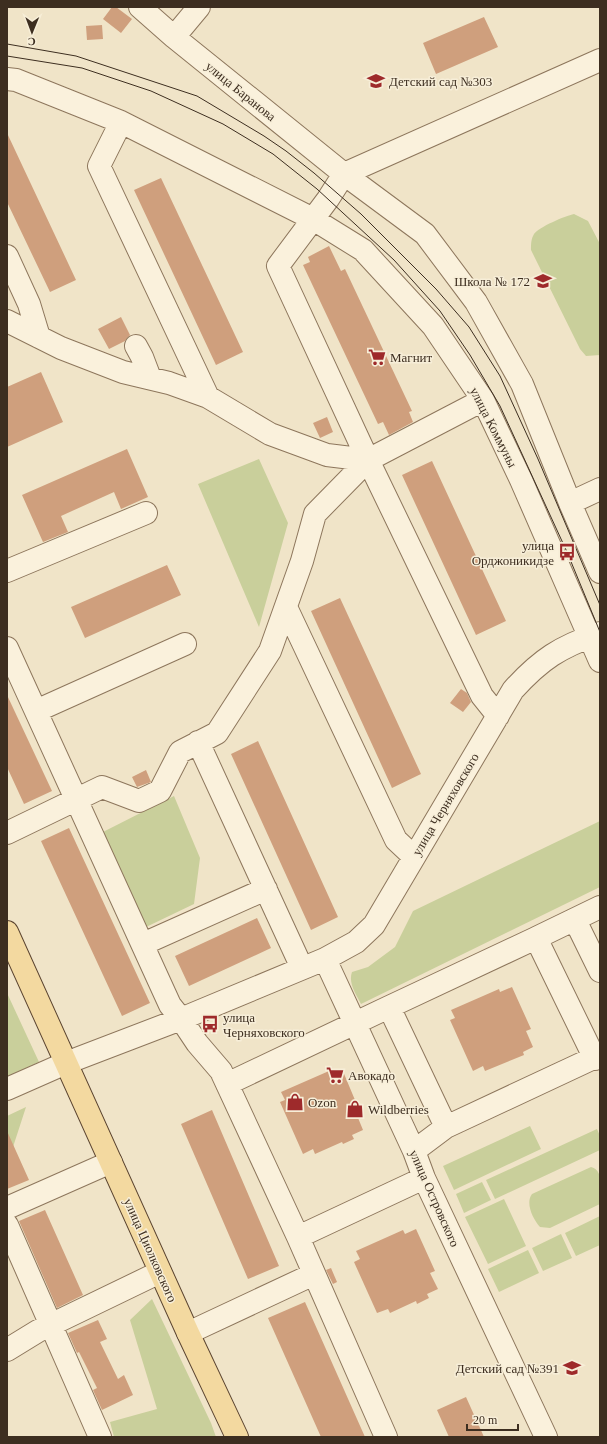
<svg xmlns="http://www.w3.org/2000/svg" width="607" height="1444" font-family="Georgia,serif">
<rect width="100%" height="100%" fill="#f0e4c8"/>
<path fill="#c9cf9b" d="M574,214L588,221L600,244V355L586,356L580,349L531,250C531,244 531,239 534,234C539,227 565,216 574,214Z
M259,459L288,523L259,627L198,484Z
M174,796L200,858L194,904L144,928L101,833Z
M600,821V887L361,1004C356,994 348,983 352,972L368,967L395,947L413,911Z
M7,993L39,1062L7,1077Z
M26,1107L13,1147L7,1150V1116Z
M530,1126L541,1149L454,1190L443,1166Z
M597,1129L600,1136V1150L495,1199L486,1180Z
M591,1167C605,1170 600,1193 600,1204L550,1228L540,1227C533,1219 525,1203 532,1194Z
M482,1182L491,1200L464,1213L456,1194Z
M504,1199L526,1246L488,1264L465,1217Z
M600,1216V1245L576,1256L565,1233Z
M561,1234L572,1258L543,1271L532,1248Z
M528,1250L539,1273L499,1292L488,1269Z
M152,1299L211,1423L216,1437H114L110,1422L157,1409L130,1320Z"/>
<path fill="#cf9f7d" d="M112,7H116L132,19L121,33L103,19Z
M484,17L498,47L436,74L423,43Z
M102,25L103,39L87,40L86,26Z
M7,133L76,280L50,292L7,202Z
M161,178L243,352L216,365L134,190Z
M329,246L341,271L345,269L412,411L409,412L413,422L389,435L383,422L378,424L303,265L310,262L308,257Z
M121,317L130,335L125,341L109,349L98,329Z
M41,372L63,422L7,447V387Z
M327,417L333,432L320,438L313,423Z
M127,449L148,497L121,509L114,492L61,516L68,532L43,542L22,495Z
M432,461L506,621L476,635L402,475Z
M167,565L181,595L85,638L71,607Z
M340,598L421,774L392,788L311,611Z
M461,689L467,693L471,702L463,712L450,703Z
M7,695L52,791L24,804L7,767Z
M258,741L338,917L311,930L231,754Z
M146,770L151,782L137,787L132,777Z
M69,828L150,1003L122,1016L41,841Z
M257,918L271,948L189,986L175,956Z
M512,987L531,1029L526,1031L533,1047L523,1052L524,1055L485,1071L483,1066L473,1071L450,1020L455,1018L451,1010L499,989L500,992Z
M342,1069L360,1112L356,1113L363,1130L352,1135L354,1139L343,1144L342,1142L315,1154L313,1149L303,1154L280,1102L285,1100L281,1092L329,1071L330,1075Z
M212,1110L279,1266L248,1279L181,1124Z
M7,1131L29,1180L7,1189Z
M45,1210L83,1295L57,1308L19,1221Z
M416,1229L435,1271L430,1273L438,1289L427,1294L429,1298L417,1304L416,1301L390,1313L388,1309L377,1313L354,1262L360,1259L356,1251L403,1230L405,1234Z
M331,1268L337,1282L333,1284L326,1270Z
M305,1302L365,1437H321L268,1318Z
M98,1320L107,1339L100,1342L118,1379L124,1375L133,1395L102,1410L93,1390L97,1388L79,1352L77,1353L68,1333Z
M466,1397L484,1437H449L437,1410Z"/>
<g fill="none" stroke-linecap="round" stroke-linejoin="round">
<g stroke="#8d765c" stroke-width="24">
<path id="minor" d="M140,7L174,37L344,174L425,234L476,302L522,384L570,503L600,572
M174,37L199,7
M7,79L16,80L121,122L313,219L363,250L433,326L483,400L521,480L600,661
M121,122L99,166L208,397
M7,256L29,304L39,337
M7,321L61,348L123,372L169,383L208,397L270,434L327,455L368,460
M136,346L142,357L150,378
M570,503L600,489
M7,571L146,513
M286,607L396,840L413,856
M7,648L170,1005L181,1019L197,1043L221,1071L298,1237L386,1437
M36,711L185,644
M498,716L482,696L368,460L278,266L328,199L344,174L600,60
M198,742L302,968
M7,833L102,787L139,801L160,791L180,752L217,733L270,651L302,561L315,514L368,460L483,400
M575,920L600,971
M143,944L266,889
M325,959L414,1151L424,1178L546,1437
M389,1007L536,938
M595,1059L536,938L600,907
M227,1084L389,1007L446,1127
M7,1089L66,1063L181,1019L325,959L356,942L374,925L513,690C541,659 560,647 600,633
M414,1151L446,1127L600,1055
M7,1208L111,1162
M7,1225L100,1437
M298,1237L424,1178
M188,1333L314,1274
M7,1350L38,1331L160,1272"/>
</g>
<g stroke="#5b4430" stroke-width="24">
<path id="major" d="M7,932L188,1333L237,1437"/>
</g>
<use href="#minor" stroke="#faf1dc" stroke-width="22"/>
<use href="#major" stroke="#f3d9a0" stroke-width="22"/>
<path stroke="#3d2e20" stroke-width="1" d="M7,44L76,56L197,96L264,136L286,151L314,173L361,214L436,289L469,327L500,376L538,459L600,605
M7,56L82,68L151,91L223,124L273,154L317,189L394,260L440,311L470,355L500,406L567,552L600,632"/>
</g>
<defs>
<g id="school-bare" transform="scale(1.38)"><path d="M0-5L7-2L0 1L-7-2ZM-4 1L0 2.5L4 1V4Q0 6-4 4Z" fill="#9e2a2b" stroke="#f7eed8" stroke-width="2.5" paint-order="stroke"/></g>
<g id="supermarket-bare" transform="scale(1.38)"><path d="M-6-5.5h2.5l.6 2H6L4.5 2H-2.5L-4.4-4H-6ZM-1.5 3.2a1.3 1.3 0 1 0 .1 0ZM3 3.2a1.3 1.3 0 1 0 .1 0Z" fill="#9e2a2b" stroke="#f7eed8" stroke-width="2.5" paint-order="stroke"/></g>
<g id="bus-bare" transform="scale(1.38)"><path d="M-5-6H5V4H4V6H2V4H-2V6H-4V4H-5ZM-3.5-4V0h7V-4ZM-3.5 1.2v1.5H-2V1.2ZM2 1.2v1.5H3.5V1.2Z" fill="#9e2a2b" stroke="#f7eed8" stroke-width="2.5" paint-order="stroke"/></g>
<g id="shop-bare" transform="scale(1.38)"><path d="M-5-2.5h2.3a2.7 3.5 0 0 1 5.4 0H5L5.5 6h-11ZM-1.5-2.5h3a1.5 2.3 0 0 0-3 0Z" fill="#9e2a2b" stroke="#f7eed8" stroke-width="2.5" paint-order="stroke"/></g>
</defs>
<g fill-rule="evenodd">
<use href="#school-bare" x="376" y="81"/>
<use href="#school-bare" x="543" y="281"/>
<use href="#supermarket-bare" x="377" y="357"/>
<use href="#bus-bare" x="567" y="552"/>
<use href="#bus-bare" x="210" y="1024"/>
<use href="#supermarket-bare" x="335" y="1075"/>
<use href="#shop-bare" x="295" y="1102"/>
<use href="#shop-bare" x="355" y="1109"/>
<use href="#school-bare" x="572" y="1368"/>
</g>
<g text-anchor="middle" stroke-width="3" stroke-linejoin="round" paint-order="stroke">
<g font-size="13" fill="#3d2e20" stroke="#f7eed8" text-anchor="start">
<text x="389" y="86">Детский сад №303</text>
<text x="530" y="286" text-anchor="end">Школа № 172</text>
<text x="390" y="362">Магнит</text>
<text x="554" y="550" text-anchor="end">улица<tspan x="554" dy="15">Орджоникидзе</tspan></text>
<text x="223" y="1022">улица<tspan x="223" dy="15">Черняховского</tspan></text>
<text x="348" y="1080">Авокадо</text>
<text x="308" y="1107">Ozon</text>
<text x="368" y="1114">Wildberries</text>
<text x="559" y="1373" text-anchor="end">Детский сад №391</text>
</g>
<g font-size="13" fill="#3d2e20" stroke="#f7eed8">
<text transform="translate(241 91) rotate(39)" y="5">улица Баранова</text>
<text transform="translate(494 427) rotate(63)" y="5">улица Коммуны</text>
<text transform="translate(445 804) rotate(-59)" y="5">улица Черняховского</text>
<text transform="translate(435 1198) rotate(66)" y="5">улица Островского</text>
<text transform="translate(151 1250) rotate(66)" y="5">улица Циолковского</text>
</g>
</g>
<rect width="607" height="1444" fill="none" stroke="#3d2e20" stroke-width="16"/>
<g transform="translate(32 32) rotate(181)" stroke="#f7eed8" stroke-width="3" paint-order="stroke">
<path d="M0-3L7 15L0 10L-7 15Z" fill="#3d2e20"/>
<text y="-6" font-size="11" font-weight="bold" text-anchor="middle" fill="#3d2e20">С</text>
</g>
<path d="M467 1424v6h51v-6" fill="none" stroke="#3d2e20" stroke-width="2"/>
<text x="473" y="1424" font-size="12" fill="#3d2e20" stroke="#f7eed8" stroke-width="3" paint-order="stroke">20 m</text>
</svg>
